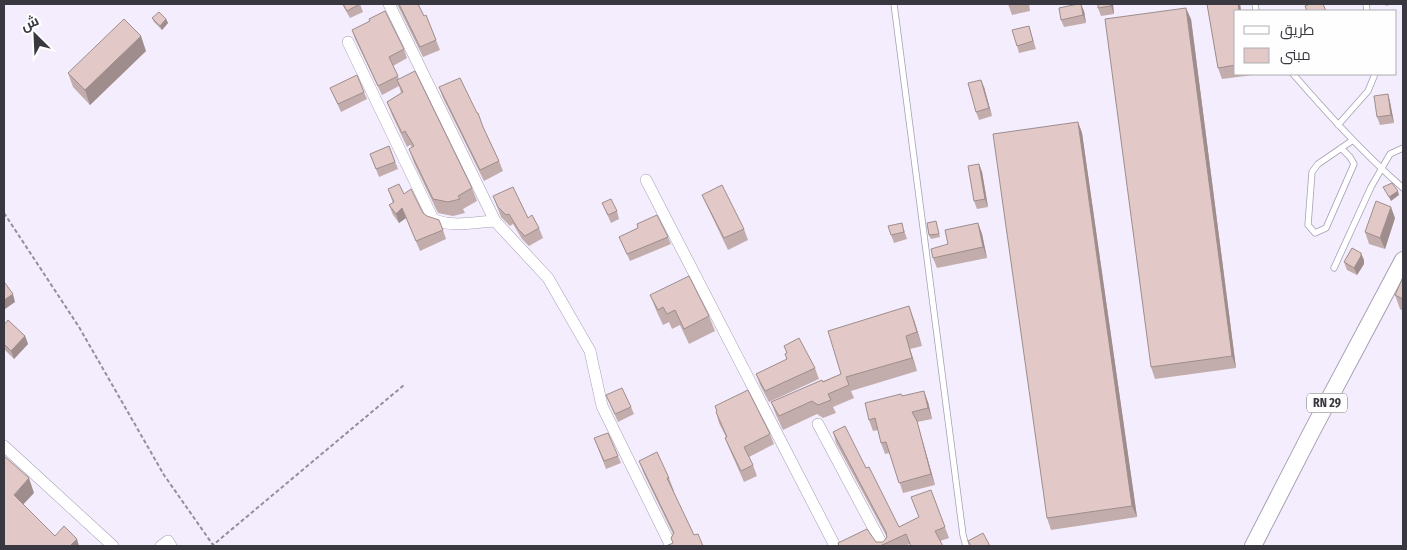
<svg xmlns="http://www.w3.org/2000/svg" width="1407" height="550" font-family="'Fira Sans Condensed',Cairo,sans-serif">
<rect width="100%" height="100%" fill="#f3edfe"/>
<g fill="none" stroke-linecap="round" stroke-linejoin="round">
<g stroke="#a59fb2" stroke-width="7">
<path id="lane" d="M894,4L963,535L966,546
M1255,4L1256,11
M1366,4L1367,11
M1293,74C1328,114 1363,153 1403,188
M1338,125L1368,91L1375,74
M1341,148L1350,157L1354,164L1326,228L1315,233L1308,225L1312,172L1318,164L1353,140
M1334,268L1371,187L1390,154L1403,148"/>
</g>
<g stroke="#a59fb2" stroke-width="12">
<path id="street" d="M389,4L495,221L548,278L590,351L602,406L671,546
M348,42L433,219C451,228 475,222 495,221
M646,180L835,546
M818,424L883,546
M4,446L113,546
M161,546L168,541L171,546"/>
</g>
<g stroke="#a59fb2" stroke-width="18">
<path id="primary" d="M1253,546L1311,433L1403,260"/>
</g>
<path stroke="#938f9b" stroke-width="2" stroke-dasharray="4 2.5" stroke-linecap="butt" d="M4,213L79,327L164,475L213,545L404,385"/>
<use href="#lane" stroke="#fff" stroke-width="5.5"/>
<use href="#street" stroke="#fff" stroke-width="11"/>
<use href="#primary" stroke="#fff" stroke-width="16"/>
</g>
<path fill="#c2adac" d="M342,4H360L363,12L350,18Z
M397,4H418L436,40L440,50L423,57Z
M1008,4H1029L1030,11L1012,15Z
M1113,4L1114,14L1101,16L1098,8Z
M1207,4H1240L1241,11H1236V74H1253V75L1222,79L1218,68Z
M1385,4H1393L1386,6Z
M1084,11L1086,23L1064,27L1061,20Z
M152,18L166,19L168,23L162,30L154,22Z
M1191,19L1236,368L1155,379L1151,367Z
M1029,26L1036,49L1019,53L1017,46Z
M352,30L404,49L407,58L393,66L399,79L472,188L477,201L463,209L465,213L453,216L438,213L414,163L409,149L412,147L410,145L407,147L392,115L387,102L401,93L399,86L382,95L355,39Z
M146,51L90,105L73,87L68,73Z
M439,87L484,129L499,161L503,171L484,181L443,98Z
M984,87L992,116L979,120L976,112Z
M330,88L364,92L367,99L341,112Z
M1388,94L1390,102L1394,123L1380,125L1377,117Z
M1078,122L1082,133L1137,517L1051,530L1047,518Z
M389,146L398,169L379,177L370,154Z
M979,164L982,172L988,207L977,209L974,201Z
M388,189L404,194L423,213L443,230L446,239L420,251L406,218L399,223L393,215L389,205L393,203Z
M702,195L744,229L748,240L728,250L707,206Z
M493,196L528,218L539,228L543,238L529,246L522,239L513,224L510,226L501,217Z
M602,203L617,211L619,219L611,223Z
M1395,218L1385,249L1369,244L1365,232Z
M936,221L940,237L931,239L929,235Z
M978,223L982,234L987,258L937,268L933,258L948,244Z
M638,228L668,237L671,244L630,261L619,237Z
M904,230L907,239L894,243L891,235Z
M1364,260V264L1357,275L1347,270L1344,262Z
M1403,277V311L1400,309L1395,295Z
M650,295L709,316L715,331L689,344L680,325L672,329L669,322L663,325L656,310Z
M914,320L922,346L910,349L917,371L851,391L854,398L833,407L836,413L823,418L817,414L783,430L776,415L771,402L841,374Z
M4,325L25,336L28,344L14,359L4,349Z
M784,346L815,368L819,379L769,402L760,385L756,374L787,360L785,354L787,353Z
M606,395L631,407L634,414L618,422Z
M902,396L928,402L932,419L917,422L920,432L935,485L903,493L890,453L885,454L881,443L878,430L873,431L869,420Z
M715,406L770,434L774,444L749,457L753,465L757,476L744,482L729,448L725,438L726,437L719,423L716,412H717Z
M833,432L866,468L899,527L919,518L931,490L949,538L940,541L910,544L905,546H839L883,542L887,537L836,443Z
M594,438L618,456L621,463L606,469Z
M639,461L669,478L674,491H673L694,535L673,543L671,538L673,534L644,474Z"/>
<path fill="#9e8d8c" d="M1081,4L1084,11L1086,23L1083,15Z
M1111,4H1113L1114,14L1111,6Z
M1238,4H1240L1241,11H1239Z
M1186,8L1191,19L1236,368L1232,356Z
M166,19L168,23L162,30L160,26Z
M141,36L146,51L90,105L85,90Z
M981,80L984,87L992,116L989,108Z
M1388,94L1390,102L1394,123L1391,115Z
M1078,122L1082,133L1137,517L1132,506Z
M979,164L982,172L988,207L985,199Z
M1398,191L1399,195L1391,201L1389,197Z
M1391,207L1395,218L1385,249L1380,238Z
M402,208L406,218L399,223L396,214Z
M978,223L982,234L987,258L983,247Z
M1361,253L1364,260V264L1357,275L1354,268Z
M13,294L15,302L5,309L4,304V300Z
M909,306L914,320L922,346L917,332Z
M25,336L28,344L14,359L11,351Z
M906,336L910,349L917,371L912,358Z
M924,391L928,402L932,419L928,408Z
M917,421L920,432L935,485L931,474Z
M29,478L34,493L19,509L14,495Z
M77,539L79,546H70Z"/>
<path fill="#e2c9c8" stroke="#9e8d8c" d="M343,4H360L347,11Z
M399,4H418L424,16L426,15L436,40L420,47Z
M1078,4H1081L1083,15L1061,20L1059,8Z
M1098,4H1111V6L1098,8Z
M1207,4H1238L1239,11H1236V65L1218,68Z
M1310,4H1323L1326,11H1307L1305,6Z
M1186,8L1232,356L1151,367L1105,19Z
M385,11L404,49L389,57L398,76L378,86L352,30L370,21L369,19Z
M159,12L166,19L160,26L152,18Z
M124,19L141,36L85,90L68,73Z
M1029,26L1033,41L1017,46L1012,30Z
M415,71L472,188L458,196L460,199L448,202L433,199L409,149L414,146L405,131L402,133L387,102L403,92L397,80Z
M357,75L364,92L338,104L330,88Z
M460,78L477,113H478L483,127L499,161L480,170L439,87Z
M981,80L989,108L976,112L968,83Z
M1388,94L1391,115L1377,117L1374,96Z
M1078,122L1132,506L1047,518L993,134Z
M389,146L395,162L376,169L370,154Z
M979,164L985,199L974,201L968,166Z
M1392,183L1398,191L1389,197L1383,187Z
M399,184L404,194L411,189L423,213L427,216L439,220L443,230L416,241L402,208L396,214L389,205L394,202L388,189Z
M722,185L744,229L724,238L702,195Z
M513,187L528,218L532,215L539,228L525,236L518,229L509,214L506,215L498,207L493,196Z
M611,199L617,211L608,215L602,203Z
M1376,201L1391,207L1380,238L1365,232Z
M657,215L668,237L627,254L619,237L638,228L637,224Z
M936,221L939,234L929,235L927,223Z
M902,223L904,232L891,235L888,226Z
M978,223L983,247L933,258L931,249L948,244L945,230Z
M1352,248L1361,253V256L1354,268L1344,262Z
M689,276L709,316L684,329L675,310L667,314L663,307L658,310L650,295Z
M1403,277V299L1395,295Z
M4,283H5L13,294L4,300Z
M909,306L917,332L906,336L912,358L846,377L849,385L828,394L831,400L818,405L812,401L779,416L771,402L822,380L823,382L841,374L828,331Z
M8,320L25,336L11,351L4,344V325Z
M799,338L815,368L765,391L756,374L787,359L785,354L787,353L784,346Z
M622,388L631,407L615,414L606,395Z
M748,390L770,434L744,447L753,465L741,471L725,438L727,437L716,412L717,411L715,406Z
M924,391L928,408L912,412L917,421L931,474L899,483L886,442L881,443L875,418L869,420L865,403L901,394L902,396Z
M845,426L866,468L869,467L899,527L919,517L911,497L931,490L945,527L935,531L943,546H911L906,534L880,546H839L838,543L867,529L876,542H883L887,537L886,532L833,432Z
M608,433L618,456L604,461L594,438Z
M657,452L669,478H667L694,535L698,534L703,546H666L673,543L671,538L674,533L639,461Z
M4,456L29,478L14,495L55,536L64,526L77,539L70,546H4Z
M983,533L990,546H971L968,541Z"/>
<g text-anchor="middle" stroke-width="4" stroke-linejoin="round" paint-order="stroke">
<rect fill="#fefefe" stroke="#747378" stroke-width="1" x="1307" y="393.5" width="40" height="19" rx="4"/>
<g font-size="12" font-weight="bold" fill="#39373f">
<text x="1327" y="407">RN 29</text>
</g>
</g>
<rect width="1407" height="550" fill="none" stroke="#39373f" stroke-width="10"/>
<rect x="1234" y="10" width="162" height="65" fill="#fefefe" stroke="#afaeb2"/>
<rect x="1244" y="26" width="25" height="8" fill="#ffffff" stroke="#afaeb2"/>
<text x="1280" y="35" font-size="15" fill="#39373f">طريق</text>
<rect x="1244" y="48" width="25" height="15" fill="#e2c9c8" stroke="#afaeb2"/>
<text x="1280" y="60" font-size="15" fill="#39373f">مبنى</text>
<g transform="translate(35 35) rotate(336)" stroke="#fefefe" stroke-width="4" paint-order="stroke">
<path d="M0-4L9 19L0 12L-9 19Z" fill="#39373f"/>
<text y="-8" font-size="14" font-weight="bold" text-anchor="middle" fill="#39373f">ش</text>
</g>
</svg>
